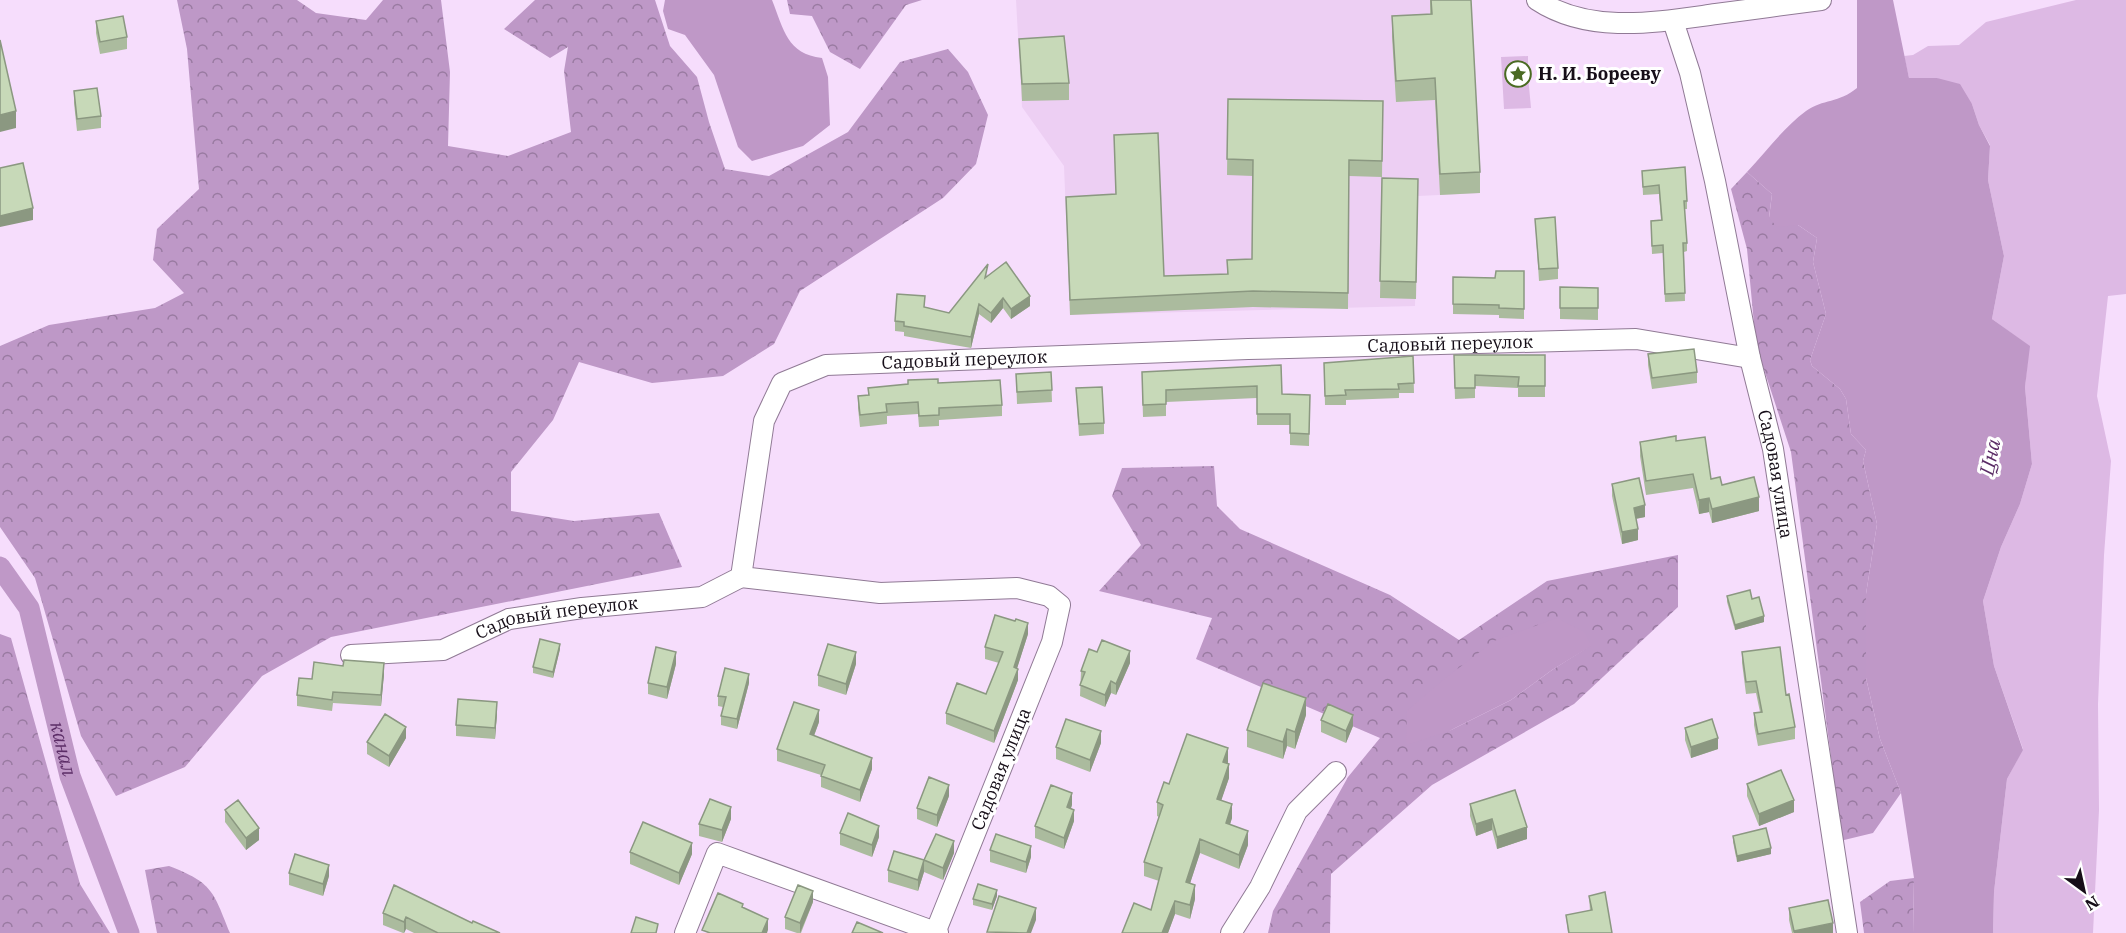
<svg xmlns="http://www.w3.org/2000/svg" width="2126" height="933" font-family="'IBM Plex Serif',serif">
<defs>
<pattern id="forest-crowns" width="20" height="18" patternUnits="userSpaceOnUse" patternTransform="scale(1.5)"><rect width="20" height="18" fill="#be98c7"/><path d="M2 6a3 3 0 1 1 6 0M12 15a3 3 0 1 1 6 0" fill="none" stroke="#997aa1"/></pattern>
</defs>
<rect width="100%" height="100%" fill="#f6ddfc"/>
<path fill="#edcff3" d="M1016,0H1470L1480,193L1418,196L1415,306L1070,315L1064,166L1022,107Z"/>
<path fill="#ddb9e4" d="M2076,0H2126V294L2108,296L2097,396L2111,461L2104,555L2098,704L2099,810L2093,933H1993L1994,892L2007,779L2023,749L1994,666L1983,601L2001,547L2020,504L2032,464L2025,387L2029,346L1992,319L2004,256L1988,180L1990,145L1979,125L1972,104L1937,78H1909L1904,56L1913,55L1928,46L1959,45L1986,22Z
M1528,56V67L1512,68L1513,78L1528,76L1531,108L1504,109L1501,57Z"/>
<path fill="url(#forest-crowns)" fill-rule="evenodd" d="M177,0H297L316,13L366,20L383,0H441L450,72L448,146L508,156L571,132L564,71L568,47L550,58L504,29L535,0H655L670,46L697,77L709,122L725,169L769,176L848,132L900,62L948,49L968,72L988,115L976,164L943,198L800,291L774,344L723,376L652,383L579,362L553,420L511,472V511L574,521L659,513L682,567L331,637L262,676L185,767L116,796L81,736L35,578L0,527V346L49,325L155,308L184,293L153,260L157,229L199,189L187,49Z
M787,0H922L906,5L860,69L830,52L812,16L790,14Z
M1747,172L1772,194L1769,217L1798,225L1817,238L1813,262L1826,314L1810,360L1812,366L1840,389L1846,399L1851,434L1866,450L1863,461L1877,524L1866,594V678L1880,739L1901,793L1873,833L1840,841L1836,795L1791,452L1756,345L1747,249L1731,189Z
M1214,466L1217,506L1240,529L1390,595L1459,640L1547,581L1678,555V607L1574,704L1432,785L1331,874L1330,933H1268L1273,911L1348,777L1380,738L1196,659L1212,618L1099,591L1141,545L1112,496L1122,468ZM1590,646L1552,670L1511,700L1449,731Z
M0,634L11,638L80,884L110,933H0Z
M169,866C213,883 213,891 230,933H157L145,870Z
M1914,878L1913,933H1864L1860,902L1890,881Z"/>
<path fill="#bf98c7" d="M665,0H772C784,30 787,54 822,58L828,77L830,125L803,146L752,161L738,147L714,75L685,35L668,29L663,11Z
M1857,0H1893L1909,78H1937L1960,84L1972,104L1979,125L1990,146L1988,180L2004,256L1992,319L2030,346L2025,387L2032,464L2020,504L2001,547L1983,601L1994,666L2023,750L2007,779L1994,892L1993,933H1913L1914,878L1901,793L1880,739L1866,678V594L1877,524L1863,461L1866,450L1851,434L1846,399L1840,389L1812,366L1810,360L1826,314L1813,262L1817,238L1798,225L1777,227L1769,218L1772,194L1747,172C1766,152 1784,127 1806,111C1823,99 1839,103 1857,88Z
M1557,618L1584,632L1591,646L1552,670L1511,700L1449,731L1406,745L1407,711L1443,680L1494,641Z"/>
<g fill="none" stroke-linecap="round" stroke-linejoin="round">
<path stroke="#bf98c7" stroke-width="21" id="s1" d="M0,567L29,608L70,776L129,933"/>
<g stroke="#907a95" stroke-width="22">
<g id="street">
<path d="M1537,0C1590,35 1658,22 1716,14C1751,9 1786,5 1821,0"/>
<path id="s2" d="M1673,21L1690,73L1715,181L1750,358L1773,449L1847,933"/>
<path d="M741,577L880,593L1017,588L1049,596L1060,605L1052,642L935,933"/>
<path id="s3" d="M351,655L443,650L509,619L582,608L702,597L741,577L764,421L782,383L826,365L1248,349L1636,339L1750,358"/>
<path d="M685,933L717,853L938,933"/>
<path d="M1231,933L1260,887L1297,811L1336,772"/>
</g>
</g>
<use href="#street" stroke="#fff" stroke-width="20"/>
</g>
<path fill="#abbb9e" d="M1430,0H1471L1480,172V193L1440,195L1435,100L1396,102L1392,37V16L1430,14Z
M96,21L127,37V49L100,54L96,33Z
M1019,39L1069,83V100L1022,101Z
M74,91L101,116V128L77,131L74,103Z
M1228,99L1383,101L1382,177L1349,176L1348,309L1253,307L1070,315L1066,197L1116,194L1114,135L1164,276L1227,274V260L1252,259L1253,176L1227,175Z
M1642,171L1687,201V209H1684L1687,243V251L1684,252L1685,301L1665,302L1663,253L1652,254L1651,229V221L1661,220L1659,194L1643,195Z
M1382,178L1418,179L1416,299L1380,298Z
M1535,219L1558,268V279L1539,281Z
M1524,271V319L1499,318V315L1453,314V277L1495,278Z
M988,274L987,276L1030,306L1011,319L1003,308L991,323L979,314L971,348L904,336V332L895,331V321L925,307L949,313Z
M1560,287L1598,288V320L1560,319Z
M1648,354L1697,372V383L1652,389L1648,365Z
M1545,355V397H1518V388L1475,386V398L1455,399L1454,365Z
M1413,356L1414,393H1399V398L1346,400V405H1325L1324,363Z
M1281,365L1282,394L1310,395L1309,446L1290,445V425H1257V398L1166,402V416L1143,417L1142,383Z
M1051,372L1052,402L1017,404L1016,374Z
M938,383L1002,405V416L939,420V426L919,427L918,414L887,416V424L860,427L858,408V396L868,395V388L908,384Z
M1076,388L1104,423V434L1079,436Z
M1676,441L1711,479L1722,485L1759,511L1712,523L1709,512L1699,514L1693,488L1646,495L1640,456V442Z
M1612,484L1645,517L1636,519L1638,540L1622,544L1612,496Z
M1727,596L1752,599L1764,622L1735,630L1727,602Z
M1028,634L1017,668L1018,680L994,743L946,724V713L986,694L999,663L985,659V647Z
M560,649L553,678L533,673V667Z
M1097,652L1130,663L1116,695L1111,693L1105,707L1080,696L1081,671Z
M1742,652L1786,695L1795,727V739L1758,746L1754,725V713L1760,712L1756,693L1746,694L1742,663Z
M676,664L667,699L648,694V683Z
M856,664L846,695L818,686V675Z
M343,666L384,674L381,706L333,703L332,711L297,706V695L312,679Z
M749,683L737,729L721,725V716L723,707L718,706V696Z
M497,713L495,739L456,736V725Z
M1306,715L1295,749L1287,746L1283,759L1247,747V730Z
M1321,720L1353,726L1346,743L1321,732Z
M819,722L814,736L872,769L860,802L821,787V775L777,761V749Z
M1685,728L1718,749L1691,758L1685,740Z
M406,738L389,767L367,754V742Z
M1101,743L1090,772L1056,759V747Z
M1228,762L1229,778L1221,800L1232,818L1230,824L1248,845L1239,869L1200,853L1190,883L1195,899L1190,919L1175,914L1168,933H1122L1151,910L1159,881L1144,876V862L1159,817L1157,816V802L1169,784Z
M1747,784L1794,812L1759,826L1747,796Z
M949,796L937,827L917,819V808Z
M1470,804L1527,839L1497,849L1492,830L1476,836L1470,816Z
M1072,805L1071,808L1074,821L1064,849L1035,838V826Z
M225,810L259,840L246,850L225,822Z
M731,819L722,842L699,836V824Z
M840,833L879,837L872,857L840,845Z
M1733,836L1771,854L1737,862L1733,842Z
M990,850L1031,857L1026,873L990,862Z
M630,852L692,854L679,885L630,864Z
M954,853L943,880L924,872L918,891L888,882V870Z
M289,873L329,876L323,896L289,885Z
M997,896L992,910L973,905V899Z
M1589,896L1612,933H1568L1566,915L1590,911Z
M813,902L801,933H797L785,929V917Z
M1789,908L1833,933H1792L1789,920Z
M383,913L472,923L500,933H414L406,929L404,933H403L383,925Z"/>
<path fill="#8b9881" d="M16,111V128L0,132V115Z
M33,208V220L0,227V216Z
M1030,296V306L1011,319V309Z
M1003,298V308L991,323V313Z
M979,304V314L971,348V337Z
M1759,497V511L1712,523V509Z
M1709,498V512L1699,514V500Z
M1645,505V517L1634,519V508Z
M1638,529V540L1622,544V532Z
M1764,616V622L1735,630V625Z
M1028,623V634L1014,678L1018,669V680L994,743V731Z
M560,644V649L553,678V672Z
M1130,651V663L1116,695V684Z
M676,652V664L667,699V687Z
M856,652V664L846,695V684Z
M384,663V674L381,706V695Z
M749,674V683L737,729V719Z
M1111,681V693L1105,707V695Z
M1306,698V715L1295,749V732Z
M497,702V713L495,739V728Z
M819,710V722L810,746V734Z
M1353,715V726L1346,743V731Z
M406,727V738L389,767V756Z
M1287,729V746L1283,759V742Z
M1101,731V743L1090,772V760Z
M1718,738V749L1691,758V747Z
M1228,748V762L1223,776V762Z
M872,758V769L860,802V790Z
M1229,764V778L1217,813V799Z
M949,785V796L937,827V815Z
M1072,793V805L1067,819V807Z
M1794,800V812L1759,826V814Z
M1232,804V818L1226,837V823Z
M731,807V819L722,842V830Z
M1074,810V821L1064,849V838Z
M1492,819V830L1476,836V824Z
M879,826V837L872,857V845Z
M1527,827V839L1497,849V837Z
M259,828V840L246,850V838Z
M1248,831V845L1239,869V855Z
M1200,839V853L1186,896V882Z
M954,841V853L943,880V868Z
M692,843V854L679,885V873Z
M1031,846V857L1026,873V862Z
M1771,848V854L1737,862V856Z
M924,860V872L918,891V880Z
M329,865V876L323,896V884Z
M1195,885V899L1190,919V905Z
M997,890V896L992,910V904Z
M813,891V902L800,933V923Z
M1175,901V914L1168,933H1162Z
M1036,908V920L1031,933H1027Z
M406,917V929L404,933V922Z
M768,919V930L767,933H762Z
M1833,923V933H1794V931Z"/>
<path fill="#c7d9b8" stroke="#8b9881" stroke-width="1.5" d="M1431,0H1471L1480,172L1440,174L1435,78L1396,81L1392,16L1432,14Z
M123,16L127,37L100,42L96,21Z
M1064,36L1069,83L1022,84L1019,39Z
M0,40L16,111L0,115Z
M97,88L101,116L77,119L74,91Z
M1228,99L1383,101L1382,161L1349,160L1348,293L1253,291L1070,300L1066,197L1116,194L1114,135L1158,133L1164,276L1228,274L1227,260L1252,259L1253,160L1227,159Z
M23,163L33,208L0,216V168Z
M1685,167L1687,201H1684L1687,243H1683L1685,293L1665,294L1663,245L1652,246L1651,221L1662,220L1659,185L1643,187L1642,171Z
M1382,178L1418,179L1416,282L1380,281Z
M1555,217L1558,268L1539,269L1535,219Z
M1006,262L1030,296L1011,309L1003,298L991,313L979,304L971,337L904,326V322L895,321L897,294L925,296L924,307L949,313L988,264L985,278Z
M1496,271H1524V309L1499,308V305L1453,304V277L1495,278Z
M1560,287L1598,288V308H1560Z
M1694,349L1697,372L1652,378L1648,354Z
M1454,355H1545V386H1518L1519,377L1475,375V388H1455Z
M1413,356L1414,383L1398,384L1399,389L1345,390L1346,395L1325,396L1324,363Z
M1281,365L1282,394L1310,395L1309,434L1290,433V414H1257V386L1166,390V404L1143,405L1142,372Z
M1051,372L1052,390L1017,392L1016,374Z
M938,379V383L1000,380L1002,405L939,408V415L919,416L918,402L886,404L887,412L860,415L858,396L869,395L868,388L908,384V380Z
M1102,387L1104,423L1079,424L1076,388Z
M1676,436V441L1705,437L1711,479L1720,477L1722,485L1754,477L1759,497L1712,509L1709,498L1699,500L1693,474L1646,481L1640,442Z
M1639,478L1645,505L1634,508L1638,529L1622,532L1612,484Z
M1750,590L1752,599L1759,597L1764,616L1735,625L1727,596Z
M995,615L1015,621L1016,619L1028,623L1014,667L1018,669L994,731L946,713L957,683L986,694L1003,652L985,647Z
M540,639L560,644L553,672L533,667Z
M1102,640L1130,651L1116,684L1111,681L1105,695L1080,685L1085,672L1081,671L1089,649L1097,652Z
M828,644L856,652L846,684L818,675Z
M656,647L676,652L667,687L648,683Z
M1780,647L1786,695L1789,694L1795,727L1758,734L1754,713L1762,712L1756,681L1746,682L1742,652Z
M344,660L384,663L381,695L333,692L332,700L297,695L299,678L312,679L314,662L343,666Z
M725,668L749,674L737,719L721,716L726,697L718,696Z
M1263,683L1306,698L1295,732L1287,729L1283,742L1247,730Z
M458,699L497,702L495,728L456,725Z
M794,702L819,710L810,734L872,758L860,790L821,776L825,765L777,749Z
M1328,704L1353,715L1346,731L1321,720Z
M385,714L406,727L389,756L367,742Z
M1066,719L1101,731L1090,760L1056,747Z
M1712,719L1718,738L1691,747L1685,728Z
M1187,734L1228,748L1223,762L1229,764L1217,799L1232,804L1226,823L1248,831L1239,855L1200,839L1186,882L1195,885L1190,905L1175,901L1162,933H1122L1134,903L1151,910L1162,868L1144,862L1163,805L1157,802L1164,782L1169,784Z
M1781,770L1794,800L1759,814L1747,784Z
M929,777L949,785L937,815L917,808Z
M1051,785L1072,793L1067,807L1074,810L1064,838L1035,826Z
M1515,790L1527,827L1497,837L1492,819L1476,824L1470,804Z
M710,799L731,807L722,830L699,824Z
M238,800L259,828L246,838L225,810Z
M848,813L879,826L872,845L840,833Z
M643,822L692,843L679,873L630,852Z
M1766,828L1771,848L1737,856L1733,836Z
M936,834L954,841L943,868L924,860Z
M996,834L1031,846L1026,862L990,850Z
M894,851L924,860L918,880L888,870Z
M295,854L329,865L323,884L289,873Z
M978,884L997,890L992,904L973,899Z
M394,885L472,923L473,921L500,933H438L406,917L404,922L383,913Z
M798,885L813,891L800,923L785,917Z
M1605,892L1612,933H1569L1566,915L1592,910L1589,896Z
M718,893L743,904L742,907L768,919L762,933H710L702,930Z
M999,896L1036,908L1027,933L987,932Z
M1828,900L1833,923L1794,931L1789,908Z
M636,917L658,924L656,933H631Z
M857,922L883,933H852Z"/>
<defs>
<g id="sight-ring" transform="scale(1.35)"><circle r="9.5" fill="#fff" stroke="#4a6b22" stroke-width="1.5"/><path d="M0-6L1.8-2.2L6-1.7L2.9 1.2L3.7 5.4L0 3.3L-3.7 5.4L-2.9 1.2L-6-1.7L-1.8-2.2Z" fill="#4a6b22"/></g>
</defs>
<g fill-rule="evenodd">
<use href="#sight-ring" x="1518" y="74"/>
</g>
<g text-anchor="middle" stroke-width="6" stroke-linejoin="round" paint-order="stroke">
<g font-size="18" font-weight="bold" fill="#160e18" stroke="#fff" text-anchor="start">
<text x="1538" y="80">Н. И. Борееву</text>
</g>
<g font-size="18" fill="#160e18" stroke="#fff">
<text dy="6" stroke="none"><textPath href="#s3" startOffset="1275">Садовый переулок</textPath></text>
<text dy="6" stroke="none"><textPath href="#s3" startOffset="789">Садовый переулок</textPath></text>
<text dy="6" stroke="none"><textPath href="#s2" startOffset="465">Садовая улица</textPath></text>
<text dy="6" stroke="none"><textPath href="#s3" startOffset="212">Садовый переулок</textPath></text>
<text transform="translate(1001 769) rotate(-68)" y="6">Садовая улица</text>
</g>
<g font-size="20" font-style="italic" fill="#5b2c66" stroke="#fff">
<text transform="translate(1990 457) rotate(-78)" y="7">Цна</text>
<text dy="7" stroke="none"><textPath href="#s1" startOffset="195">канал</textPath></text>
</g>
</g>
<g transform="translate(2084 891) rotate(147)" stroke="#ffffff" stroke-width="4.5" paint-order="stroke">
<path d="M0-4.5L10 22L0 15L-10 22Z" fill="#160e18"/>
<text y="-9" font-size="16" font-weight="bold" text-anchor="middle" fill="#160e18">N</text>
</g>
</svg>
